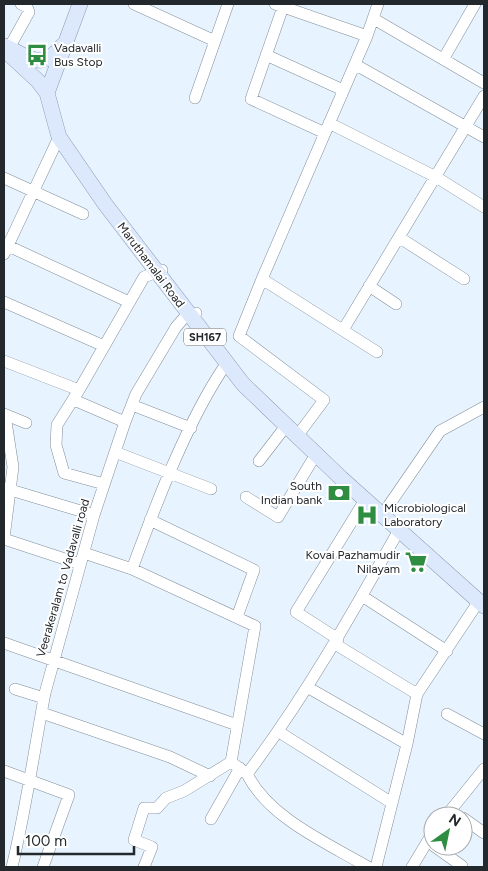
<svg xmlns="http://www.w3.org/2000/svg" width="488" height="871" font-family="Figtree,sans-serif">
<rect width="100%" height="100%" fill="#e7f4ff"/>
<g fill="none" stroke-linecap="round" stroke-linejoin="round">
<g stroke="#838f99" stroke-width="12">
<path id="minor" d="M134,4L215,41L228,4
M275,4L367,36L378,4
M284,4L251,99L325,133L367,36
M374,19L484,83
M9,48L29,12L27,7L21,4
M266,55L343,90
M444,58L475,4
M356,65L484,137
M195,98L215,41
M329,123L436,177L484,207
M4,178L83,214
M400,238L464,279
M4,244L129,302
M4,254L59,137
M262,279L377,352
M369,286L396,304
M4,302L104,346
M343,330L484,96
M4,361L79,390L144,277L162,270
M79,390L57,425L56,445L64,473L104,484
M74,400L125,422
M132,405L191,428
M4,414L26,423
M301,431L324,400L239,336L262,279L325,133
M115,452L211,489
M259,461L286,426
M4,488L94,515
M246,497L278,517L316,454
M387,508L440,431L484,407
M150,520L254,570L237,617
M4,538L13,467L5,415
M4,539L80,564
M84,553L132,569L255,626L231,762L247,774
M132,569C156,504 187,421 226,364
M362,596L447,651
M338,639L296,612L365,500
M4,643L237,725
M335,644L417,694
M307,687L407,744L376,867
M15,689L44,698
M42,713L170,757L210,776
M447,714L484,734
M279,732L392,803
M407,744L417,694L479,601
M4,771L69,795L43,867
M446,816L484,769
M463,818L484,833
M211,819L240,768
M434,846L462,866
M12,867C26,809 34,751 45,693L94,515L125,422L136,394L176,327L183,319L196,313
M144,867L152,847L134,840L144,808H157L166,798L184,791L231,762
M368,867C327,843 269,818 247,774C305,697 352,614 399,530
M412,867L433,832"/>
</g>
<g stroke="#8c9ab2" stroke-width="16">
<path id="major" d="M80,4L47,93L59,137L105,204L243,384L341,478L484,606
M4,46C29,56 40,73 63,45
M10,55L38,81L47,93"/>
</g>
<use href="#minor" stroke="#fff" stroke-width="11"/>
<use href="#major" stroke="#dce8fc" stroke-width="15"/>
</g>
<defs>
<g id="bus-bare" transform="scale(1.725)"><path d="M-5-6H5V4H4V6H2V4H-2V6H-4V4H-5ZM-3.5-4V0h7V-4ZM-3.5 1.2v1.5H-2V1.2ZM2 1.2v1.5H3.5V1.2Z" fill="#2e8d40" stroke="#fff" stroke-width="2.5" paint-order="stroke"/></g>
<g id="bank-bare" transform="scale(1.725)"><path d="M-6-4H6V4H-6ZM0-2.3a2.3 2.3 0 1 0 0 4.6a2.3 2.3 0 1 0 0-4.6Z" fill="#2e8d40" stroke="#fff" stroke-width="2.5" paint-order="stroke"/></g>
<g id="hospital-bare" transform="scale(1.725)"><path d="M-5-5h3v3.5h4V-5h3V5h-3V1.5h-4V5h-3Z" fill="#2e8d40" stroke="#fff" stroke-width="2.5" paint-order="stroke"/></g>
<g id="supermarket-bare" transform="scale(1.725)"><path d="M-6-5.5h2.5l.6 2H6L4.5 2H-2.5L-4.4-4H-6ZM-1.5 3.2a1.3 1.3 0 1 0 .1 0ZM3 3.2a1.3 1.3 0 1 0 .1 0Z" fill="#2e8d40" stroke="#fff" stroke-width="2.5" paint-order="stroke"/></g>
</defs>
<g fill-rule="evenodd">
<use href="#bus-bare" x="37" y="55"/>
<use href="#bank-bare" x="339" y="493"/>
<use href="#hospital-bare" x="367" y="515"/>
<use href="#supermarket-bare" x="416" y="562"/>
</g>
<g text-anchor="middle" stroke-width="4" stroke-linejoin="round" paint-order="stroke">
<rect fill="#fff" stroke="#65686b" stroke-width="1" x="184" y="328.5" width="42" height="17" rx="4"/>
<g font-size="11" font-weight="bold" fill="#23282c">
<text x="205" y="341">SH167</text>
</g>
<g font-size="12" fill="#23282c" stroke="#fff" text-anchor="start">
<text x="54" y="52">Vadavalli<tspan x="54" dy="14">Bus Stop</tspan></text>
<text x="322" y="490" text-anchor="end">South<tspan x="322" dy="14">Indian bank</tspan></text>
<text x="384" y="512">Microbiological<tspan x="384" dy="14">Laboratory</tspan></text>
<text x="400" y="559" text-anchor="end">Kovai Pazhamudir<tspan x="400" dy="14">Nilayam</tspan></text>
</g>
<g font-size="12" fill="#23282c" stroke="#fff">
<text transform="translate(151 265) rotate(53)" y="4">Maruthamalai Road</text>
<text transform="translate(63 578) rotate(-74)" y="4">Veerakeralam to Vadavalli road</text>
</g>
</g>
<rect width="488" height="871" fill="none" stroke="#23282c" stroke-width="10"/>
<g transform="translate(448 831) rotate(33)"><circle r="24" fill="#ffffff" stroke="#a7a9ab"/>
<path d="M0-4L9 19L0 12L-9 19Z" fill="#2e8d40"/>
<text y="-8" font-size="14" font-weight="bold" text-anchor="middle" fill="#23282c">N</text>
</g>
<path d="M18 846v8h116v-8" fill="none" stroke="#23282c" stroke-width="2.5"/>
<text x="25" y="846" font-size="15" fill="#23282c" stroke="#ffffff" stroke-width="4" paint-order="stroke">100 m</text>
</svg>
